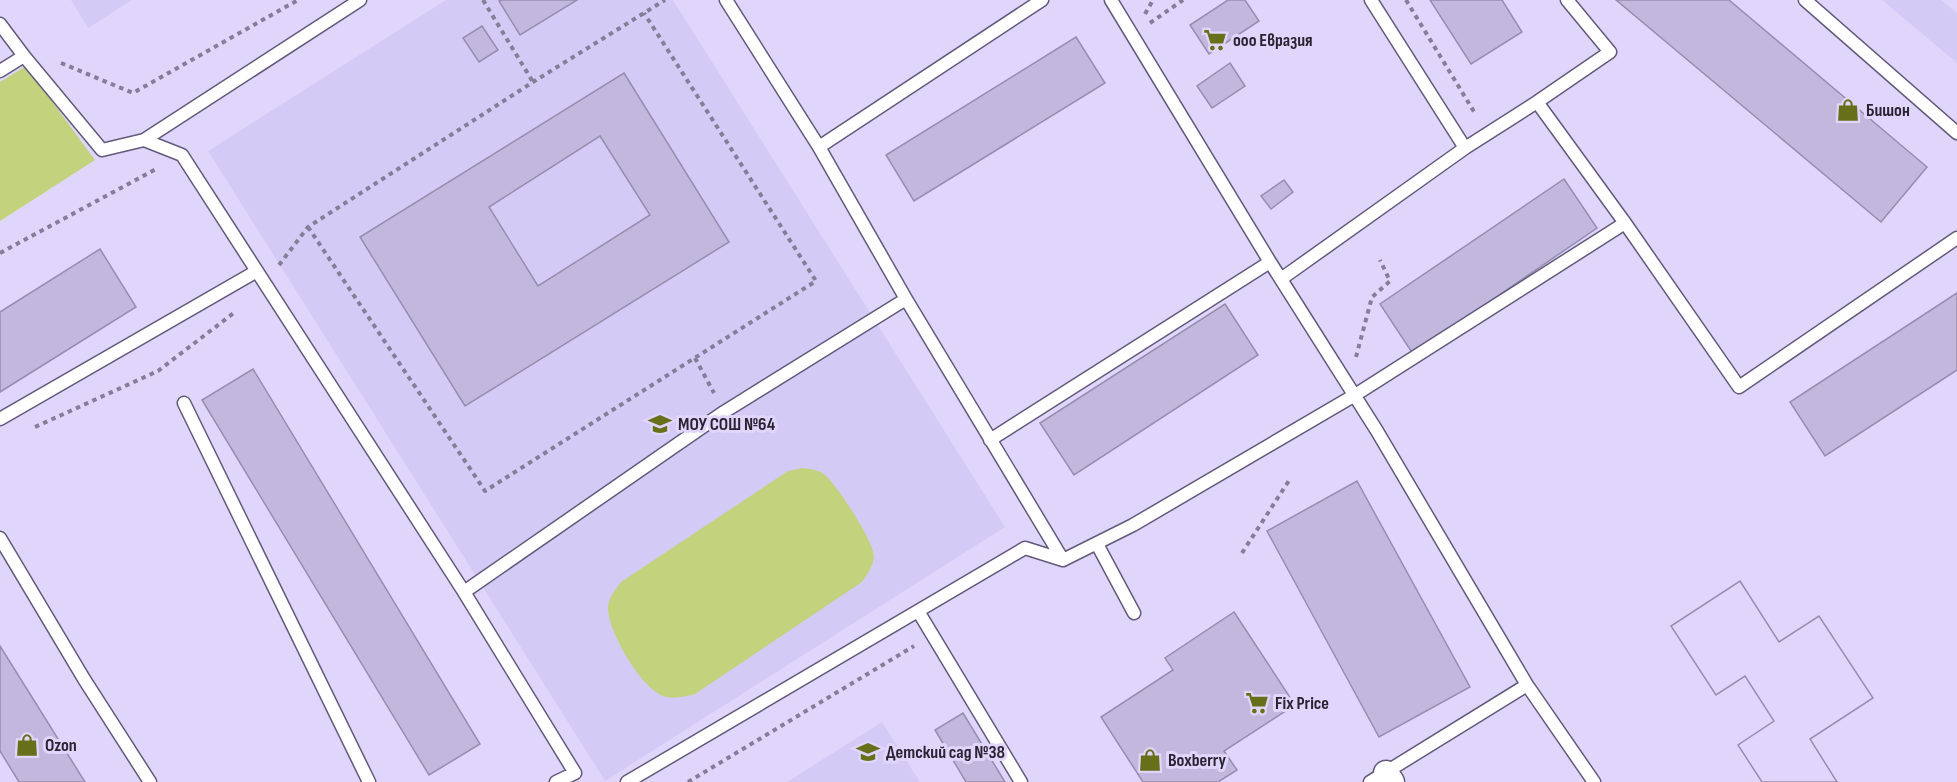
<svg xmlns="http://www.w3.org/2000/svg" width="1957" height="782" font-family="'Sofia Sans Condensed',sans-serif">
<rect width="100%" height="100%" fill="#e0d6fc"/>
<path fill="#d4caf6" d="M71,0H132L88,28Z
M446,0H673L1005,527L605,781L208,151Z
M1882,0H1941L1957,13V63Z
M882,722L920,782H787Z"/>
<path fill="#c3d27d" d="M26,66L95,160L0,221V82Z
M802,468C811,469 821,470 827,477C839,489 874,541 874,557C873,566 867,575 862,582L695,694C687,696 676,699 667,697C643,693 607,630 608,607C609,597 615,590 621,582L788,471Z"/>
<path fill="#c2b8dd" stroke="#968db0" stroke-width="1.5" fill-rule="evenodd" d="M501,0H577L520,35L499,1Z
M1228,0H1245L1259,21L1209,54L1190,25Z
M1430,0H1502L1522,32L1471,64Z
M1616,0H1729L1927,167L1881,222Z
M482,26L498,50L479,62L463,38Z
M1076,37L1105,83L914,201L886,155Z
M1230,63L1245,86L1212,108L1197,86Z
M624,73L729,242L465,406L360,237ZM600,136L650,215L538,286L489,207Z
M1564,179L1597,228L1413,354L1380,304Z
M1284,180L1293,192L1271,209L1261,196Z
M100,249L136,307L0,392V312Z
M1957,293V370L1825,456L1790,402Z
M1225,304L1258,355L1074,475L1040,423Z
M253,369L480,744L429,775L202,400Z
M1357,481L1470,687L1379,737L1267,531Z
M1740,581L1779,642L1819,616L1873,698L1810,739L1837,782H1762L1738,745L1774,721L1745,676L1716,695L1671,626Z
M1740,581L1779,642L1819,616L1873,698L1810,739L1837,782H1762L1738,745L1774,721L1745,676L1716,695L1671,626Z
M1234,612L1295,705L1224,751L1237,770L1218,782H1143L1101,717L1173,670L1165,658Z
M0,646L85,782H19L0,751Z
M963,713L1005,782H966L935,730Z"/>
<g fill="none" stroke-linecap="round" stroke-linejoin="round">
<g stroke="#635a7b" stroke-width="15">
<path id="service" d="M1111,0L1270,262L1377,431L1527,685L1594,782
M1805,0L1957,133
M0,24L24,56L0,71
M24,56L102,150L144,140L360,0
M1537,102L1610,52L1567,0
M144,140L182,155L464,592L575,773L556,782
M819,147L1042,0
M1465,148L1537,102L1625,223L1739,387L1957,238
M1281,279L1465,148L1371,0
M184,403L369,782
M0,419L257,271
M990,440L1270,262
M0,538L84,679L150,782
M1097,544L1134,613
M1063,560L1133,525L1355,395L1625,223
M464,592L724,412L906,299
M918,611L1021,782
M627,782L1025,548L1063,560L906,299L819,147L726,0
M1370,782L1527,685"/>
</g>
<g stroke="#635a7b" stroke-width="27">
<path id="minor" d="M1386,773L1392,782"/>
</g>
<path stroke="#857e98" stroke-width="4" stroke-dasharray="4.5 4.5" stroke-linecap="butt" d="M483,0L533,82
M1406,0L1476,115
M1145,14L1153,0
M1150,23L1183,0
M61,63L133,93L298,0
M308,227L485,491L816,281L644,13
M0,253L158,168
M279,265L308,227L533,82L665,0
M1356,357L1372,297L1390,281L1380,260
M695,358L714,393
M35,427L158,371L235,312
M1242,553L1290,479
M688,782L914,646"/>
<use href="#service" stroke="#fff" stroke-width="12"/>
<use href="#minor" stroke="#fff" stroke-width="24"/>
</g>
<defs>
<g id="supermarket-bare" transform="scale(1.8)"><path d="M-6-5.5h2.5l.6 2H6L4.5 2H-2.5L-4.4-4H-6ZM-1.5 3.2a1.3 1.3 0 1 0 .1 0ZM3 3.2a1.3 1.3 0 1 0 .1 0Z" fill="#657019" stroke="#e0d6fc" stroke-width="2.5" paint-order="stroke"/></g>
<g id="shop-bare" transform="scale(1.8)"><path d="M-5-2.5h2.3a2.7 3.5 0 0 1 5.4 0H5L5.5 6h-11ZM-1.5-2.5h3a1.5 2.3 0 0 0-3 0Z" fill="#657019" stroke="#e0d6fc" stroke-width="2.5" paint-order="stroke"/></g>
<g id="school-bare" transform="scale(1.8)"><path d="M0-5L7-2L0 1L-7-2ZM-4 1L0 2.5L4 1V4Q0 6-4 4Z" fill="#657019" stroke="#e0d6fc" stroke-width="2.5" paint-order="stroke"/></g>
</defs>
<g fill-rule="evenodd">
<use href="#supermarket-bare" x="1215" y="40"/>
<use href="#shop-bare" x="1848" y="110"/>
<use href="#school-bare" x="660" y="424"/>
<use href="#supermarket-bare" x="1257" y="703"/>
<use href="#shop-bare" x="27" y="745"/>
<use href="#school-bare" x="868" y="752"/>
<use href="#shop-bare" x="1150" y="760"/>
</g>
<g text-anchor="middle" stroke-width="6" stroke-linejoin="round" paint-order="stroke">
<g font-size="18" font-weight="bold" fill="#282432" stroke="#e0d6fc" text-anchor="start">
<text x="1233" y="46">ооо Евразия</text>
<text x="1866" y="116">Бишон</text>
<text x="678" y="430">МОУ СОШ №64</text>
<text x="1275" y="709">Fix Price</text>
<text x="45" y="751">Ozon</text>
<text x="886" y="758">Детский сад №38</text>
<text x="1168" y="766">Boxberry</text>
</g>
</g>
</svg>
